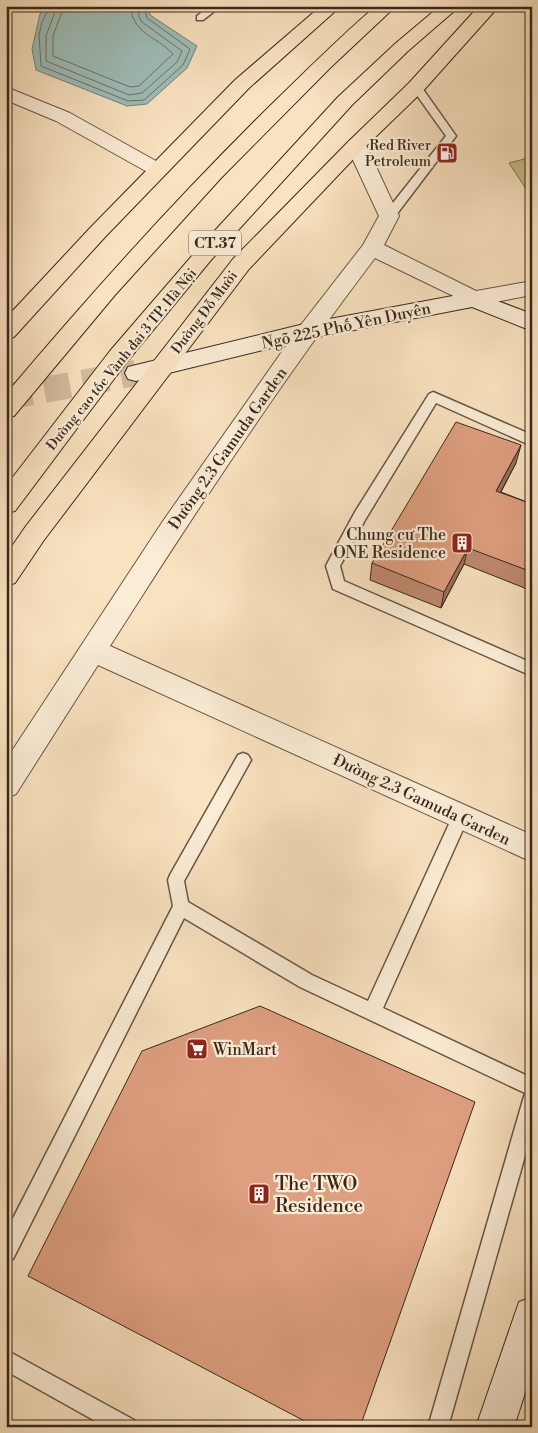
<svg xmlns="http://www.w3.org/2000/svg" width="538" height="1433" font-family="'Libre Bodoni',serif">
<rect width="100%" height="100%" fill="#f9e2c0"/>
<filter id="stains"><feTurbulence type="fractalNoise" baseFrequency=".004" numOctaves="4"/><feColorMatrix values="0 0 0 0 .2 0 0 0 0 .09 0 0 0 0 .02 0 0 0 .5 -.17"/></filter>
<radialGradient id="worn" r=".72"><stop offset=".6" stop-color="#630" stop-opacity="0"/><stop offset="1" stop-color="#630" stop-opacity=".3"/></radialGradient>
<path fill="#c6c08d" stroke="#807454" d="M532,157V198L509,163Z"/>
<path fill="#9ebdb7" stroke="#768178" d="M47,6H149L150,15L197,46L187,68L147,104L127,106L36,70L32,49L40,14Z"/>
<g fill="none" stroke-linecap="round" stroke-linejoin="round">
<path stroke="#6c7268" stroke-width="1" d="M50,6L42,22L39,35L41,66L128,101L144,100L183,65L190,49L147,18L144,6
M57,6L46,36V61L129,95L142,93L177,62L182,51L142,22L139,17L138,6
M64,6L53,36V56L130,87L139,86L173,54C155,35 134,35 130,6"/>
<path stroke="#d3bd9f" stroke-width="26" stroke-dasharray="26 13" stroke-linecap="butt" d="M6,397L136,373"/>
<g stroke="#695644" stroke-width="3">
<path id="lane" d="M210,6H221L203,20H197V16Z
M416,84L420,85L456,136L393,219L389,220L383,216L385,213L446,136L411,87Z
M433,392L532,435V446L436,403L365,520L340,566L344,581L532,663V676L333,589L326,566L328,562L355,512L429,394Z
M243,753L248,755L251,760L184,881L188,902L312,975L368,1001L455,811L461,809L467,811L469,816L383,1008L532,1078V1131L448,1427H428L525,1093L300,987L184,918L13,1259L6,1261V1232L173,906L168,880L170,875L238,755Z
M6,1350L134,1420L137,1427H106L6,1371Z"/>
</g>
<g stroke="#695644" stroke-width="2">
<path id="street" d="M6,87L70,113L165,166L168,170L165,174L158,176L151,174L56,121L6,100Z
M356,139L363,141L366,145L399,216L384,245L476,291L532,281V295L474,306L375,258C280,383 194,514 110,646L532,835V862L98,665L16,794L6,798V760L163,521L300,326L363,245L379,216L346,145L349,141Z"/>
</g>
<g stroke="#39281a" stroke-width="2">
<path id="secondary" d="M474,292L532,314V331L472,307L308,339L136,381L128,379L125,373L128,367L136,365L308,323Z
M532,1297V1371L514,1427H476L519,1302Z"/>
</g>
<g stroke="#39281a" stroke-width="2">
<path id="primary" d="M321,6H341L249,88L105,237L14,337L6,340V318L91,227L235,80Z
M479,6H499L423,91L363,149L249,269L44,540L15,583L6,586V555L26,526L233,259L349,141L409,83Z"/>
</g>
<g stroke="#39281a" stroke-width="2">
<path id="highway" d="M376,6H396L331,67L221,178L115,295L14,416L6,418V394C92,292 181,193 276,100C309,68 341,36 376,6Z
M440,6H460L408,51L352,105L211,260L126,363L15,511L6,513V486L110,351L197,250L338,97L396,43Z"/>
</g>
<use href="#lane" fill="#fbecd6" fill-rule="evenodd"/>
<use href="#street" fill="#fbecd6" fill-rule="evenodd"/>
<use href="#secondary" fill="#fbecd6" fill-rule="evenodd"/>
<use href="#primary" fill="#f9e2c0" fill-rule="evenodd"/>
<use href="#highway" fill="#f9e2c0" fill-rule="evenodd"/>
</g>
<path fill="#bf896e" stroke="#39281a" d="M516,463L501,492L532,504V591L464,564L441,608L370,580L372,563Z"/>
<path fill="#9b6f5a" stroke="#39281a" d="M521,445L516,463L492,508L496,491Z
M468,548L464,564L441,608L444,592Z"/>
<path fill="#de9f80" stroke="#39281a" d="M456,422L521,445L496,491L532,504V572L468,548L444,592L372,563Z
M260,1006L475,1102L360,1427H316L28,1276L142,1051Z"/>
<defs>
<g id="fuel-square" transform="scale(1.125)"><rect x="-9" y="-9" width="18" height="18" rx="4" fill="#8f2418" stroke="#fbecd6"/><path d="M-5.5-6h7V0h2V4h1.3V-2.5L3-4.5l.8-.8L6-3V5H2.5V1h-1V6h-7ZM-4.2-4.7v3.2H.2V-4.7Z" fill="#fff"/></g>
<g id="building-square" transform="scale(1.125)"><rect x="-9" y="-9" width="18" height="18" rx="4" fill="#8f2418" stroke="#fbecd6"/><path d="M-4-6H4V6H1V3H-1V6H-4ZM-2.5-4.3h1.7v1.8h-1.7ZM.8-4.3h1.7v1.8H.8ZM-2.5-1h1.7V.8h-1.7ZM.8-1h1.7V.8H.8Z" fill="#fff"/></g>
<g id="supermarket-square" transform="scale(1.125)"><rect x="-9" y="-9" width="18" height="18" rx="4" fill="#8f2418" stroke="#fbecd6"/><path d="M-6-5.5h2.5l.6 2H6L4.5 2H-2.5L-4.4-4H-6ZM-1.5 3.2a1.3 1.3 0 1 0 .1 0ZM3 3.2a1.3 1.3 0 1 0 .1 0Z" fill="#fff"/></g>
</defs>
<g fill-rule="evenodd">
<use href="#fuel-square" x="447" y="153"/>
<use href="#building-square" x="462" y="543"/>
<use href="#supermarket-square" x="197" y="1049"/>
<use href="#building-square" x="259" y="1194"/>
</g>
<g text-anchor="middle" stroke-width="4.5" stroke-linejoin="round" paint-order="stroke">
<g font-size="14" fill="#39281a" stroke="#fbecd6" text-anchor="end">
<text x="431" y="150">Red River<tspan x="431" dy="16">Petroleum</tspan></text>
</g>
<g font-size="14" fill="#39281a" stroke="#fbecd6">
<text transform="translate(204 312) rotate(-53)" y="5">Đường Đỗ Mười</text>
<text transform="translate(121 359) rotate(-51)" y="5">Đường cao tốc Vành đai 3 TP. Hà Nội</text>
</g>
<rect fill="#fbecd6" stroke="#736352" stroke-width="1" x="189" y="230.5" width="52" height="25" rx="4"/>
<g font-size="15" font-weight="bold" fill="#39281a">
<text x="215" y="248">CT.37</text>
</g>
<g font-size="16" fill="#39281a" stroke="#fbecd6">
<text transform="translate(346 325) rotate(-12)" y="6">Ngõ 225 Phố Yên Duyên</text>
<text transform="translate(227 448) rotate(-55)" y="6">Đường 2.3 Gamuda Garden</text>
<text transform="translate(422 799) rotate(25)" y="6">Đường 2.3 Gamuda Garden</text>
</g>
<g font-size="16" fill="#39281a" stroke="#fbecd6" text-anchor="end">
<text x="446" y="540">Chung cư The<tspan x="446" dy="18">ONE Residence</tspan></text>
<text x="213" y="1055" text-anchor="start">WinMart</text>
</g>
<g font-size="19" fill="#39281a" stroke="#fbecd6" text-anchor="start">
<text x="275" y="1190">The TWO<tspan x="275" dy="22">Residence</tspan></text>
</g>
</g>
<rect width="538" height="1433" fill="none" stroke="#f9e2c0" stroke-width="25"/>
<rect x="8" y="8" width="523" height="1418" fill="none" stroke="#39281a" stroke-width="2.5"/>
<rect x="12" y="12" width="513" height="1408" fill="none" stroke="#39281a"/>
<rect width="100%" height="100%" filter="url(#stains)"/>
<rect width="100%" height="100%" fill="url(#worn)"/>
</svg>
